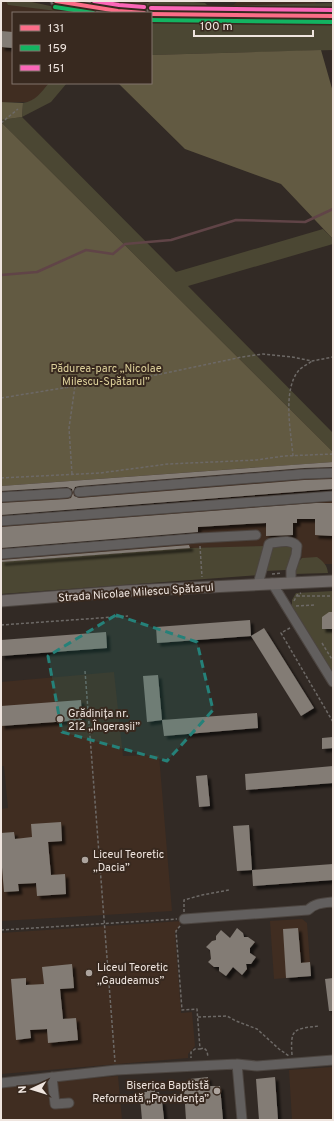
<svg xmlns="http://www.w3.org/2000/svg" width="334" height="1121" font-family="Overpass,sans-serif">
<defs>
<filter id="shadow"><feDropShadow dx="3.5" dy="3.5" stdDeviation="1" flood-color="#0009"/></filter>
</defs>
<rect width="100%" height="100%" fill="#322a25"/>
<path fill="#402d21" d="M1,1H27L80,12L79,13H13V83H49L36,99L29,102H1Z
M238,1H314L317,4L232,6Z
M333,462V564H301L302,546L190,548L1,562V486Z
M114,672L123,756L159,755L172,911L1,921V809L8,808L4,766H1V682Z
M302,919L307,923L311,976L274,979L270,921Z
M182,921L175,933L181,1013L192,1012L195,1046L188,1054V1058L1,1074V933Z
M333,1067V1120H292L289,1070Z
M118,1076L122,1120H1V1086Z"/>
<path fill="#4b4733" d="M6,1H27L64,9L65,12L8,5Z
M96,1H129L148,3L150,1H183L205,3L207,5L211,6L333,3V11L149,9L96,3Z
M151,19L333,20V50L151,55Z
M49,83H67L51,102L22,117L176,272L323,229L333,239V244L188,286L333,433V452L1,122V120L22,117L23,103C36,101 41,92 49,83Z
M266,546L258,575L1,594V562L190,548Z
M292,546V554L286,570L265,571L272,547Z
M317,557C324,562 327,565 328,573L294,574L295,565L302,558Z
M333,591V673L292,606V600L296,593Z"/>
<path fill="#625a42" d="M321,50L333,92V239L281,184L185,149L118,83H151V55Z
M1,102L23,103L22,117L1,120Z
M1,122L333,452V462L1,486Z"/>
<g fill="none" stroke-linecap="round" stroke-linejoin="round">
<path stroke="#604447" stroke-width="2.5" d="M1,275L37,272L86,250L113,254L125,244L171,240L236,220L305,222L333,209"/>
</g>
<path fill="#837c75" filter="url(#shadow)" d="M1,31L13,32V48L1,47Z
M333,462V467L304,468L79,486L75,487L73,492L74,496L79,498L304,480L333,479V489L1,515V503L67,499L71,498L73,493L72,489L67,487L1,491V486Z
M316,503H333V536L315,535V519H297V523H293V535L266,536V523L246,524L198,527V532L1,548V527Z
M189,545L190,548L1,562V560Z
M329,612H333V629H322V617Z
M250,620L251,636L157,643L156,627Z
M264,628L314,708L301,716L251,636Z
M106,632L107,648L1,656V640Z
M158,675L162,720L147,722L143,676Z
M81,700L82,720L1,726V706Z
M257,713L258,728L164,736L162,720Z
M333,737V748L322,749V738Z
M333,766V783L246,790L245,774Z
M207,775L210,806L199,807L196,776Z
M61,822L62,841L48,842L51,875L65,874L66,894L37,896L36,883L18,884L19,891L4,892L1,855V833L14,832L15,839L32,837L31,824Z
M249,825L252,870L237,871L233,826Z
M333,864V880L253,886L252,870Z
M237,928L243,933L244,937H248L255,942L250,948V953L256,957L251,964H246L247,969L242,975L233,967L226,976L219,971V967H214L208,962L211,959L210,950L206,947L212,941L216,940V936L221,930L230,938Z
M298,928L301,963L310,962L311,976L286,978L283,929Z
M72,964L74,988L60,989L63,1019L76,1018L78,1040L48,1043L47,1029L30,1030L31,1038L16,1040L11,979L26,978V985L44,984L42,967Z
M333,978V1011H329L325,979Z
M208,1077V1086H220L223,1120H186L184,1089L191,1088L190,1079Z
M275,1077L278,1120H259L256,1079Z
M155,1089V1092H159L160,1101H162L164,1119L162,1120H142L140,1097H142L141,1092H147V1090Z"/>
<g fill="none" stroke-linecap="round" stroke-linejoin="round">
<g stroke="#4c4540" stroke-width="11">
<path id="minor" d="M79,492L304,474L333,473
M1,497L67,493
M1,521L333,496
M1,554L199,538L256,535
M272,583L333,682
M258,584L269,544L271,543C280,542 291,539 297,546L296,555L291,570V583
M184,919L308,910C315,903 323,903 333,902
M237,1064L242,1120
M52,1077L55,1104L69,1103
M1,1083L116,1070L237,1064L257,1066L333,1060"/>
</g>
<g stroke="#4c4540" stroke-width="13">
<path id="major" d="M56,1L118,11L144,13
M151,14L333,16
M1,601L127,591L333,581"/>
</g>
<path stroke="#6d6966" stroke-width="1.5" stroke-dasharray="3 2" stroke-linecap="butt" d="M1,123L18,109
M1,398L94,383L137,379L242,357L263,354L292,357L312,361L333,357
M293,456C291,432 282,390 299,370C302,367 308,364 312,361
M72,474L69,428L75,386
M1,478L100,473L168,464L257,460L284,456L333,454
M200,546L202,577
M272,574L282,573
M297,596H333
M294,601L297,595L301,593
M296,606L314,605
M1,625L128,616
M290,628L281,633L333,722
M322,643L333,661
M85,671L115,1062
M184,912V900L202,895L229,890
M180,926L176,931L182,1010L197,1009L200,1049H195L191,1052V1058
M1,930L177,919
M198,1017L227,1016L236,1021L257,1029L279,1049L289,1056
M200,1049L204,1048L207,1051L208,1057
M292,1055C290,1028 294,1029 319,1026"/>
<use href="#minor" stroke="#625f5e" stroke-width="9"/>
<use href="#major" stroke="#6e6866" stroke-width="11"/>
<g stroke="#38291f" stroke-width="7">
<path id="bus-1" d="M56,1L118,11L144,13
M151,14L333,16"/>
</g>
<g stroke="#38291f" stroke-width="7">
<path id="bus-2" d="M55,7L93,13
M151,20L333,22"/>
</g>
<g stroke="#38291f" stroke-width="7">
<path id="bus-3" d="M94,1L119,5L144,7
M151,8L333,10"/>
</g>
<use href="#bus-1" stroke="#fb6d88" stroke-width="4"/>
<use href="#bus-2" stroke="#13b361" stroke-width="4"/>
<use href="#bus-3" stroke="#fa66b7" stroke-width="4"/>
</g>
<path fill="#258179" fill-opacity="0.2" stroke="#258179" stroke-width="3" stroke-dasharray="8 5" stroke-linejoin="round" d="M116,615L197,642L213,710L167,761L62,732L48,656Z"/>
<g fill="#ada49e" stroke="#38291f" stroke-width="1.5">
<circle cx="60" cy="719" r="4"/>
<circle cx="85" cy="860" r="4"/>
<circle cx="89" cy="973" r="4"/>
<circle cx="217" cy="1091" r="4"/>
</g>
<g text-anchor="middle" stroke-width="4" stroke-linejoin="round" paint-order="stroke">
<g font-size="11" fill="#ddd19b" stroke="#38291f">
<text x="106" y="372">Pădurea-parc „Nicolae<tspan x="106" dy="13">Milescu-Spătarul”</tspan></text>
</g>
<g font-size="11" fill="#efe5df" stroke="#38291f">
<text transform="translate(136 592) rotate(-4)" y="4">Strada Nicolae Milescu Spătarul</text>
</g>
<g font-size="11" fill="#efe5df" stroke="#38291f" text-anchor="start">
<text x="68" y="717">Grădinița nr.<tspan x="68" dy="13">212 „Îngerașii”</tspan></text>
<text x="93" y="858">Liceul Teoretic<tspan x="93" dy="13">„Dacia”</tspan></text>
<text x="97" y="971">Liceul Teoretic<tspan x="97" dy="13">„Gaudeamus”</tspan></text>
<text x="209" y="1089" text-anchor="end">Biserica Baptistă<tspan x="209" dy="13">Reformată „Providența”</tspan></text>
</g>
</g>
<rect width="334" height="1121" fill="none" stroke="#efe5df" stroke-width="4"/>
<rect x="12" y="12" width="140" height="72" fill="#38291f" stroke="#81746c"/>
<rect x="20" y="25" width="20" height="6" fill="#fb6d88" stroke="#81746c"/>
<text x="48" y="32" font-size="12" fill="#efe5df">131</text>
<rect x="20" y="45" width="20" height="6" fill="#13b361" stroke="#81746c"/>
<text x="48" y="52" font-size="12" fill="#efe5df">159</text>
<rect x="20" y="65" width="20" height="6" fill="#fa66b7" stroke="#81746c"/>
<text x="48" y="72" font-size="12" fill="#efe5df">151</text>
<g transform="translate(32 1089) rotate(266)" stroke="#38291f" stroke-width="3" paint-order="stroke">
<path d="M0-3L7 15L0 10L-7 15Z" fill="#efe5df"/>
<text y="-6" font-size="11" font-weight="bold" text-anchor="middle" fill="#efe5df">N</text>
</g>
<path d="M194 30v6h119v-6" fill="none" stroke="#efe5df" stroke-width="2"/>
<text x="200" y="30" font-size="12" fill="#efe5df" stroke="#38291f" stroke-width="3" paint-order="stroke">100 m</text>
</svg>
